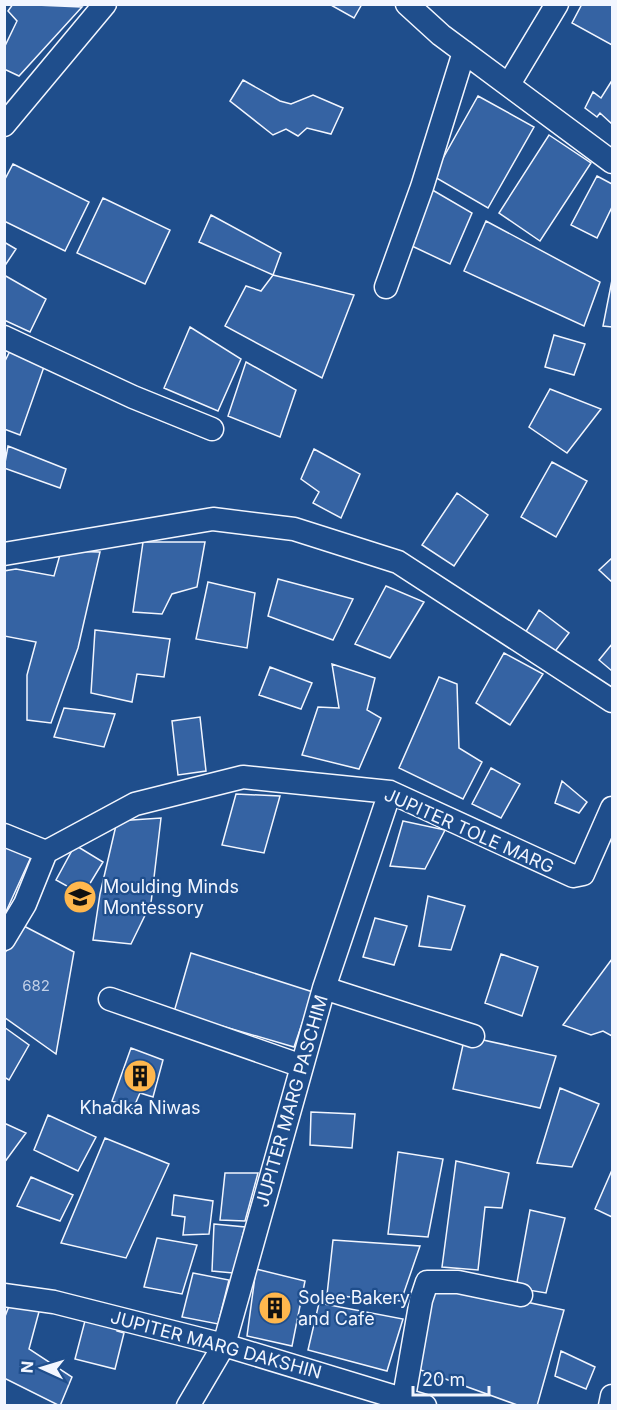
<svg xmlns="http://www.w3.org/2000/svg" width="617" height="1410" font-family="Inter,sans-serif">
<rect width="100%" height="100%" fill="#1f4e8c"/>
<path fill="#3563a3" stroke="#f2f6ff" stroke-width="1.5" d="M13,4L82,7L19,76L4,69V48L17,21L8,11Z
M329,4H362L354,18Z
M582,4H612V45L572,23Z
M243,80L280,101L291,104L313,95L343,108L331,134L307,128L298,136L286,129L273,135L230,101Z
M611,82L612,83V124L600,113L597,117L585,108L593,92L601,98Z
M478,96L534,127L488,208L433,176Z
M549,135L591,163L540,241L499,213Z
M13,164L89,202L65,251L4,221V181Z
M597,176L612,184V207L597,238L571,225Z
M429,188L472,213L450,264L412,246Z
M103,198L170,230L145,284L77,253Z
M211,215L281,253L273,275L199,242Z
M486,221L600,282L584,326L464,271Z
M4,242L16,249L4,267Z
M4,275L46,299L30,332L4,320Z
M273,275L354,295L322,378L225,326L246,286L261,291Z
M612,280V327L603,326Z
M190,327L241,359L218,411L164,388Z
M554,335L585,344L574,375L545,367Z
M11,349L45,364L20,435L4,429V363Z
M246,362L296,390L280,437L228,416Z
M550,389L601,409L567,453L529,427Z
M8,446L66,469L60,488L4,468Z
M314,449L360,474L341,518L313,503L319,492L301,479Z
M552,462L587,481L556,537L521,517Z
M457,493L488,515L454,566L422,545Z
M143,542H205L197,587L172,594L162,614L133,612Z
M61,551L100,552L78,648L51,723L27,720V675L36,642L4,636V571L16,569L54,576Z
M612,558V582L599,570Z
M278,579L353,599L333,640L268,616Z
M208,582L255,593L247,648L196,639Z
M386,586L424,602L390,658L355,644Z
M539,610L569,633L553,654L525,633Z
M95,630L170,639L164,677L137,674L132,702L91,693Z
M612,644V671L599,660Z
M504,653L543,674L510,725L476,703Z
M332,664L375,678L367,710L381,718L359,769L302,755L318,707L339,708Z
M270,667L312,683L301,709L259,695Z
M439,677L457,684L459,748L482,762L463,799L399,768Z
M64,708L115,714L104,747L54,737Z
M200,717L206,771L178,775L172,721Z
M491,768L520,784L501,818L472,804Z
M562,781L587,802L579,813L555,803Z
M236,794L280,796L264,853L222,845Z
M161,818L151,903L131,944L93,940L100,894L117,821Z
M403,821L445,830L425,869L390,866Z
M4,845L31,857L4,916Z
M75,845L103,862L83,895L56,880Z
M428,896L465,906L451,950L419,946Z
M375,918L407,926L394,965L363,957Z
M20,924L74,952L56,1054L4,1017V955Z
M191,953L313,992L294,1047L174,1012Z
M501,954L538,967L522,1016L485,1003Z
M612,959V1036L603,1031L591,1035L563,1025Z
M4,1027L29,1045L9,1080L4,1077Z
M465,1036L556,1056L540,1108L453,1089Z
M131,1048L163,1060L153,1097L140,1093L133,1109L112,1101Z
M560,1088L599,1104L572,1167L537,1163Z
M311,1112L355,1114L352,1148L310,1145Z
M48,1115L96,1137L78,1171L34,1150Z
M4,1123L26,1133L4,1163Z
M105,1138L169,1164L126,1258L61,1243Z
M398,1152L443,1159L428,1237L388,1234Z
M456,1161L509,1173L502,1208L485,1207L478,1270L442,1267Z
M612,1170V1217L595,1209Z
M225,1173H258L245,1221L220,1220Z
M31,1177L73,1195L60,1221L17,1206Z
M174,1195L213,1201L209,1234L183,1235L185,1217L172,1215Z
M530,1210L565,1218L546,1293L516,1288Z
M214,1224L245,1227L233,1273L212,1271Z
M157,1238L197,1245L182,1294L144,1287Z
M333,1240L420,1246L401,1301L327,1295Z
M256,1269L305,1281L292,1346L247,1336Z
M193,1273L229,1280L218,1324L182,1317Z
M429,1289L479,1292L564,1310L537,1406H520L415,1368Z
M11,1301L40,1308L29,1349L72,1377L60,1406L4,1378V1319Z
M319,1303L403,1319L387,1371L308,1350Z
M86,1317L118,1323L117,1331L124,1333L115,1369L75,1359Z
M561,1351L595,1367L586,1389L555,1376Z"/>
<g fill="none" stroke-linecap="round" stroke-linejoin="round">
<g stroke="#f2f6ff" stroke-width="25">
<path id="minor" d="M407,4L441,35L612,162
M509,84L557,4
M4,125L105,4
M386,287L422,187L464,52
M4,337L133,397L212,429
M4,554L213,519L294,529L398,562L612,701
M4,835L46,852
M4,939L25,904L46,852L135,804L243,777L390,792L573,876L583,874L612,808
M324,988L473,1036
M110,999L302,1066
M4,1295L54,1302L224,1345L425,1406
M404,1397L421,1300L427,1282H458L521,1295
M188,1406L224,1345L324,988L390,792
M610,1406L612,1396"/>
</g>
<use href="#minor" stroke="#1f4e8c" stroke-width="22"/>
</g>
<defs>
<g id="school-disc" transform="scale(1.725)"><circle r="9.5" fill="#ffb74d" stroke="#1f4e8c"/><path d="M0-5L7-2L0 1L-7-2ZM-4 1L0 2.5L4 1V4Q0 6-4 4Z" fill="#111"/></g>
<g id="building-disc" transform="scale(1.725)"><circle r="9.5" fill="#ffb74d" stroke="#1f4e8c"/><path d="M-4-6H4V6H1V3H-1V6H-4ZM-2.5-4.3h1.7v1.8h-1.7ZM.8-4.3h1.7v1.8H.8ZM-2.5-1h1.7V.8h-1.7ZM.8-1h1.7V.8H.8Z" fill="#111"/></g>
</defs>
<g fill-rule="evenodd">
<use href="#school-disc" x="80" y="897"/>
<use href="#building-disc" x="140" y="1076"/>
<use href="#building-disc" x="275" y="1308"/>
</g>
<g text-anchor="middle" stroke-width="4.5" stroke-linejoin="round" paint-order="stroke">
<g font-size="15" fill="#c3d1e8">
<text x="36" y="991">682</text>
</g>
<g font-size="18" fill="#f2f6ff" stroke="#1f4e8c">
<text transform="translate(469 831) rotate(24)" y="6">JUPITER TOLE MARG</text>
<text transform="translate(292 1101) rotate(-74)" y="6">JUPITER MARG PASCHIM</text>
<text transform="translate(216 1345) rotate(15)" y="6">JUPITER MARG DAKSHIN</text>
</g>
<g font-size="18" fill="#f2f6ff" stroke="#1f4e8c" text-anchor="start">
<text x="103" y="893">Moulding Minds<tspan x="103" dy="21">Montessory</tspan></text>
<text x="140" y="1114" text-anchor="middle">Khadka Niwas</text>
<text x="298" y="1304">Solee Bakery<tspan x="298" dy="21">and Cafe</tspan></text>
</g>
</g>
<rect width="617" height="1410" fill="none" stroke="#f2f6ff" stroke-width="12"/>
<g transform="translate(42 1368) rotate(274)" stroke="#1f4e8c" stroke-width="4.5" paint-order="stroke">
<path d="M0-4.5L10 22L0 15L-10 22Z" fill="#f2f6ff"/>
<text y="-9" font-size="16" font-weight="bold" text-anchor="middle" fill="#f2f6ff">N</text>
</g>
<path d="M413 1386v9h76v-9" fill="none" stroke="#f2f6ff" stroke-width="3"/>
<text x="422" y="1386" font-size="18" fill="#f2f6ff" stroke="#1f4e8c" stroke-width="4.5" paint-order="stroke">20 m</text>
</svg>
